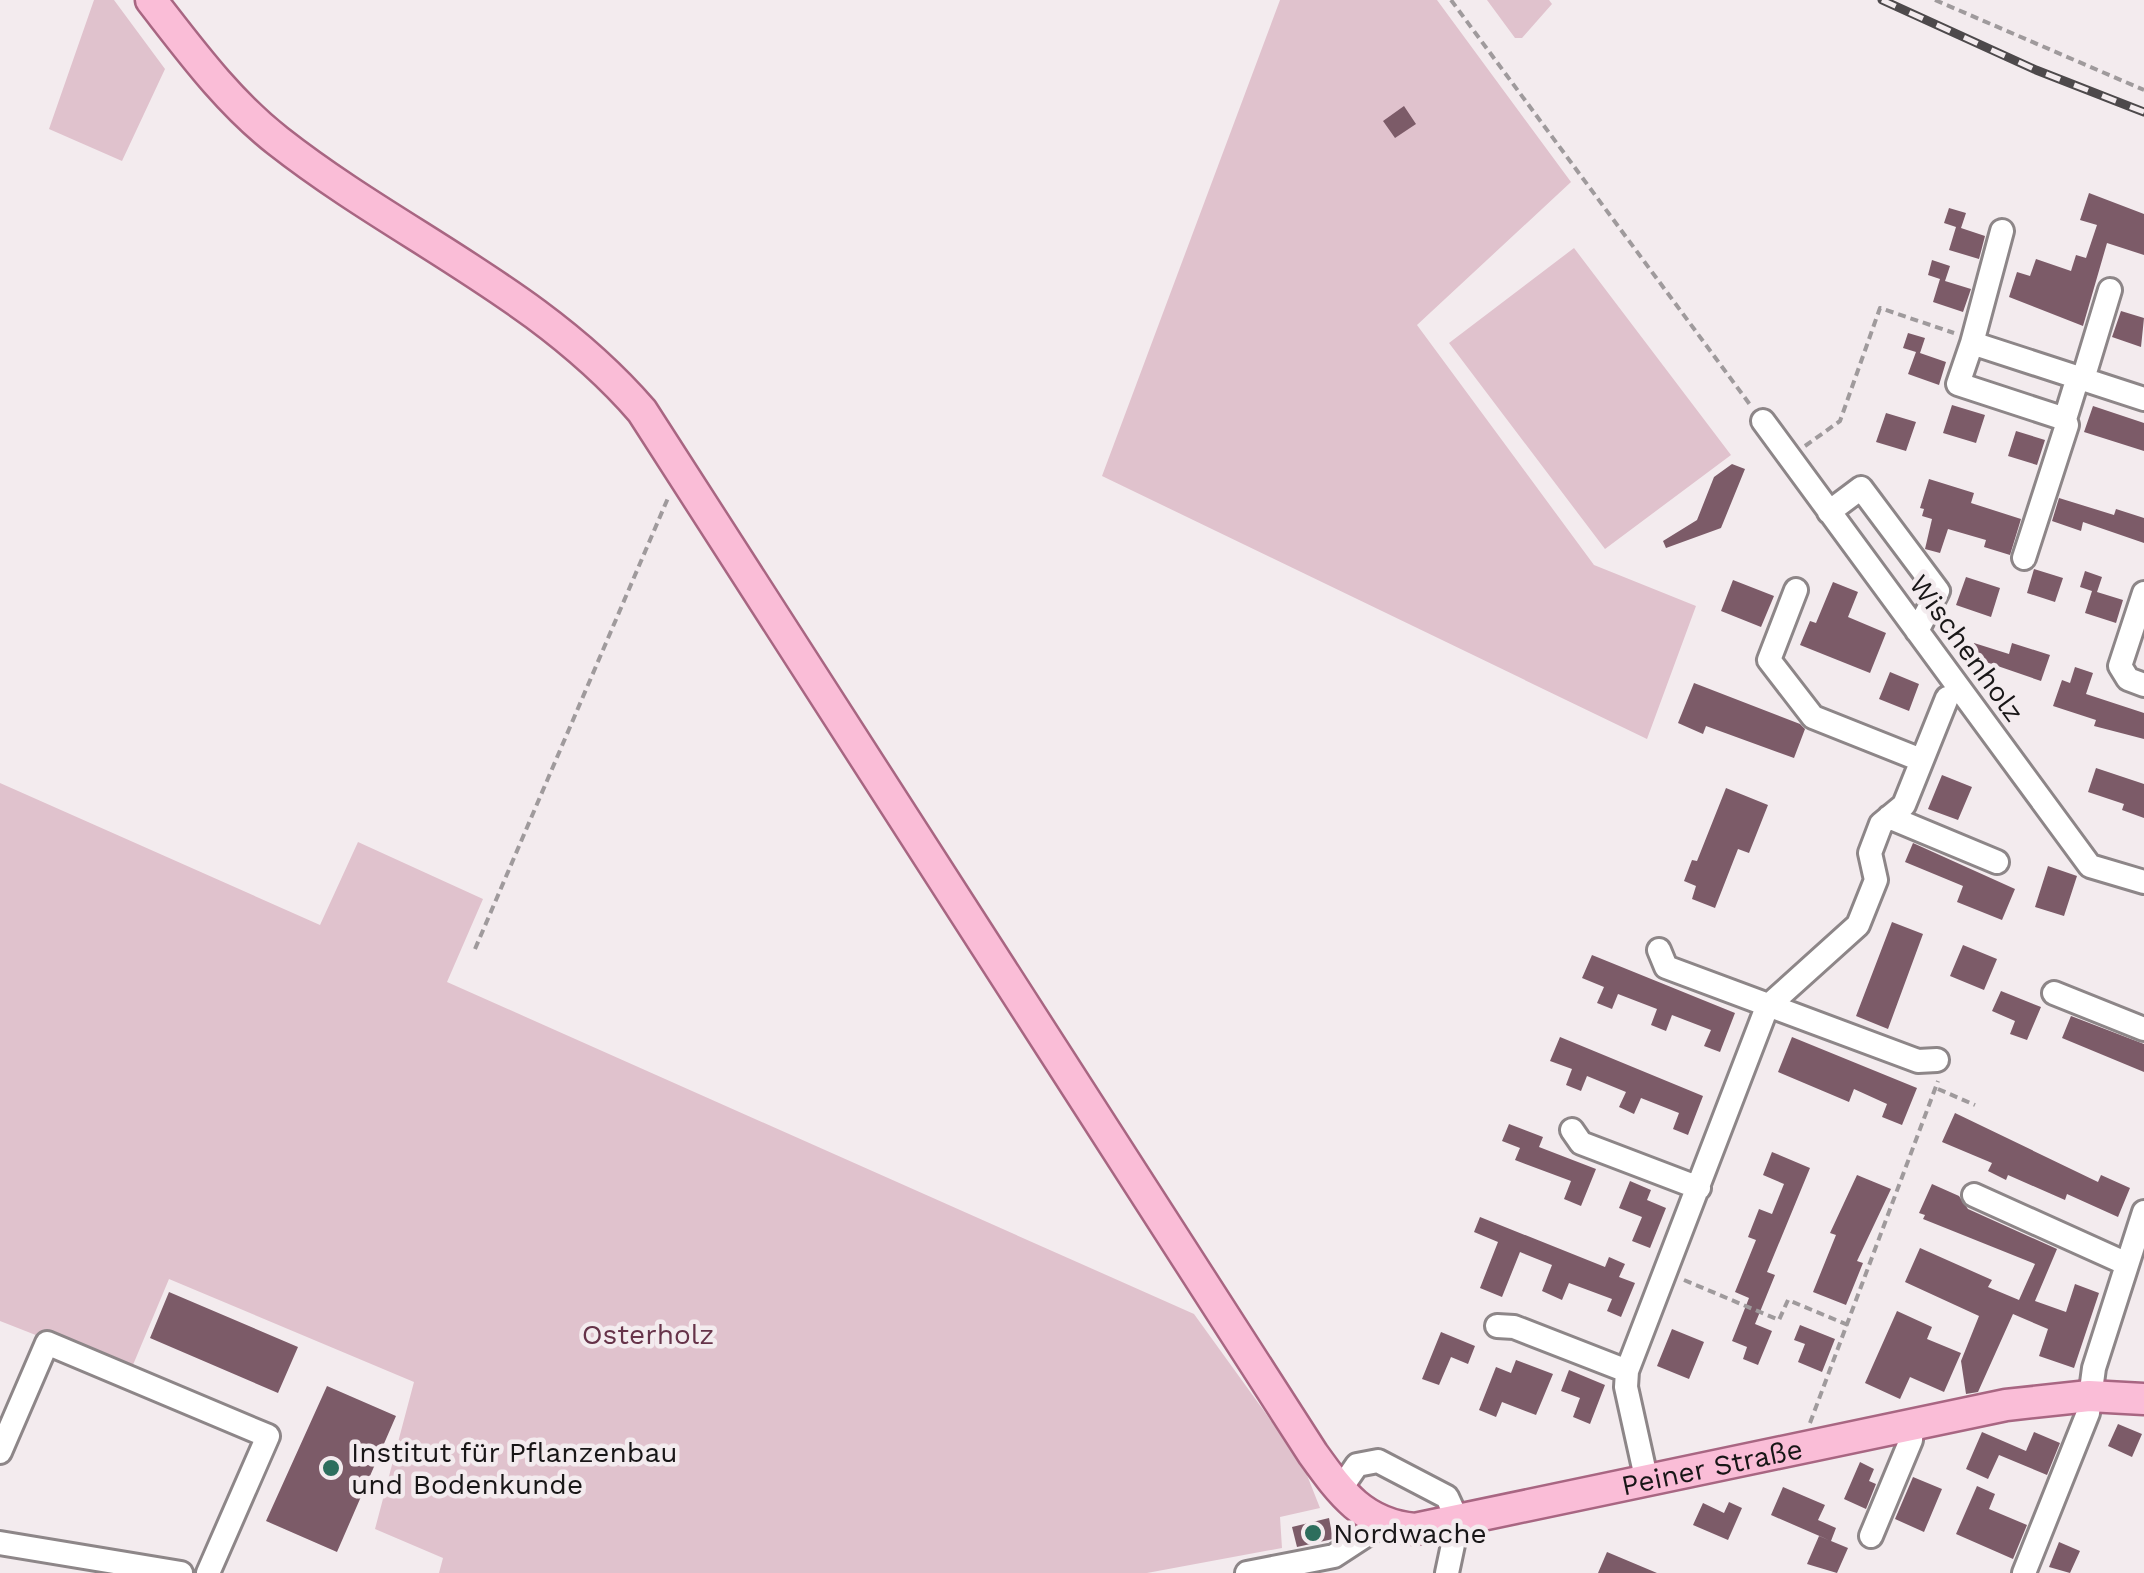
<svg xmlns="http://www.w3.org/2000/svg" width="2144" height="1573" font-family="'Work Sans',sans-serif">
<rect width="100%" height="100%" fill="#f3ebee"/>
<path fill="#e0c2cd" d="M94,0H114L165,69L122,161L49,129Z
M1280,0H1437L1571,182L1417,325L1594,565L1696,606L1647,739L1102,476Z
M1487,0H1549L1552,4L1522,38H1515Z
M1574,248L1731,455L1605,549L1449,343Z
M0,783L320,925L358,842L483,899L447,982L1194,1314L1303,1465L1320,1508L1280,1517L1282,1548L1147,1573H439L443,1558L375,1529L414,1382L169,1279L130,1372L0,1321Z"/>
<path fill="#7c5b68" d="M1404,106L1416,124L1395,138L1383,121Z
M2089,193L2144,214V255L2107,243L2083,326L2009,297L2017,272L2030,276L2036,259L2071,271L2076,255L2086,258L2097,225L2080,220Z
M1949,208L1966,213L1961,228L1985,236L1979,259L1949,250L1956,227L1944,223Z
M1932,260L1950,266L1945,281L1971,289L1963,312L1933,302L1940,279L1928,275Z
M2121,311L2144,318L2141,347L2112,337Z
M1908,333L1925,338L1920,353L1946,362L1939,385L1908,374L1916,352L1903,348Z
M1952,405L1985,415L1976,443L1943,433Z
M2093,406L2144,423V451L2084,432Z
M1886,413L1916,422L1906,451L1876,442Z
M2016,431L2045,440L2037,465L2008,456Z
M1732,464L1745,469L1721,528L1666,548L1663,541L1697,520L1714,477Z
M1929,479L1974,493L1971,503L2021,519L2010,555L1984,547L1986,540L1948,529L1940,553L1925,549L1932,519L1922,516L1924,509L1920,508Z
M2059,498L2114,515L2116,509L2144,518V543L2083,522L2081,531L2052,521Z
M2034,569L2063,578L2055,602L2027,593Z
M2085,571L2102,577L2097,592L2123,600L2116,623L2085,613L2092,591L2080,587Z
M1966,577L2000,588L1991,617L1956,605Z
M1733,580L1774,596L1761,627L1721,611Z
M1833,582L1858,592L1848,617L1886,633L1870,673L1800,645L1810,621L1816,623Z
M1974,643L2009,654L2012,643L2050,655L2041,681L1986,662L1983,672L1967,667Z
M2075,667L2093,673L2086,694L2144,713V739L2094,726L2096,720L2053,706L2062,680L2070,683Z
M1890,672L1919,684L1909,711L1879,699Z
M1694,683L1800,724L1805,729L1794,758L1706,726L1703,734L1678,723Z
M2096,768L2144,784V818L2122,810L2124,804L2088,792Z
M1942,775L1972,787L1958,820L1928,809Z
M1726,788L1768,805L1749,853L1738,849L1715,908L1692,899L1696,886L1684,881L1692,860L1697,861Z
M1913,843L2015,889L2002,920L1957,902L1963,886L1905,862Z
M2048,866L2077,876L2064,916L2035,907Z
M1892,922L1923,934L1888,1029L1856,1016Z
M1963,945L1997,959L1984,990L1950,976Z
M1592,955L1735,1013L1720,1052L1704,1046L1711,1030L1672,1015L1666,1031L1651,1025L1657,1009L1618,994L1612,1009L1597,1003L1604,987L1582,978Z
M2001,991L2041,1007L2027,1040L2010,1034L2015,1021L1992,1011Z
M2071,1016L2144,1044V1072L2062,1038Z
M1560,1037L1703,1096L1688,1135L1673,1129L1679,1113L1641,1098L1634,1114L1619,1107L1626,1092L1587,1076L1581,1091L1566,1085L1572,1069L1550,1061Z
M1792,1037L1917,1088L1902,1125L1882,1117L1887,1104L1854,1089L1849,1102L1778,1072Z
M1955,1113L2098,1182L2101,1175L2130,1188L2118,1217L2067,1194L2065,1200L2008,1175L2006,1180L1988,1171L1992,1163L1942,1142Z
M1509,1124L1543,1137L1539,1147L1596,1169L1581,1206L1564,1199L1571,1181L1515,1160L1520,1148L1502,1141Z
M1772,1152L1810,1168L1767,1272L1775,1275L1755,1324L1772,1331L1758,1365L1743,1359L1747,1347L1732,1341L1749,1298L1735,1292L1756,1240L1748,1237L1759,1209L1772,1214L1784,1184L1763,1175Z
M1857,1175L1891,1189L1857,1261L1863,1263L1846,1305L1813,1292L1836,1235L1830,1233Z
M1630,1181L1651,1190L1647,1200L1666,1208L1650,1248L1632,1241L1642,1217L1619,1208Z
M1932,1184L1959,1196L1968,1209L2057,1249L2035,1301L2066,1312L2075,1284L2099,1293L2074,1368L2039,1356L2048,1329L2013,1314L1978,1392L1966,1394L1961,1361L1979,1316L1905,1282L1920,1248L1992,1280L1988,1287L2019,1300L2035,1264L1923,1219L1925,1215L1919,1213Z
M1480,1217L1605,1267L1609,1257L1625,1264L1619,1277L1635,1283L1621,1317L1607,1311L1612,1299L1569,1283L1562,1300L1542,1291L1552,1265L1520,1252L1502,1297L1480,1288L1498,1242L1474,1232Z
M169,1292L298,1347L278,1393L150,1338Z
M1897,1311L1932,1327L1927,1339L1961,1353L1944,1392L1910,1377L1900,1399L1865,1383Z
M1800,1325L1835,1339L1822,1372L1798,1362L1805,1344L1794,1340Z
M1672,1329L1704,1342L1689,1379L1657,1366Z
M1441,1332L1475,1346L1468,1364L1451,1357L1439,1385L1422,1379Z
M1516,1360L1553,1374L1536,1415L1502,1402L1496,1417L1479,1410L1496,1367L1511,1373Z
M1569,1370L1605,1385L1590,1424L1573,1417L1580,1398L1561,1391Z
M327,1386L396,1416L337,1552L266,1521Z
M2118,1424L2142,1434L2132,1457L2108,1446Z
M1982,1432L2026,1451L2034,1432L2060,1443L2047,1475L1999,1455L1988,1479L1966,1469Z
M1860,1462L1874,1469L1869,1481L1876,1484L1866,1509L1844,1499Z
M1913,1477L1942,1489L1924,1532L1895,1519Z
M1977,1486L1995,1494L1989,1509L2027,1525L2013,1559L1956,1534Z
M1783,1487L1825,1505L1818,1520L1836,1528L1831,1541L1771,1515Z
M1729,1502L1742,1508L1728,1540L1693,1525L1703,1503L1724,1513Z
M1329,1518L1333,1539L1297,1547L1292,1527Z
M1819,1536L1848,1548L1837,1573L1807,1564Z
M2059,1542L2080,1551L2070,1573L2049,1567Z
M1607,1552L1657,1573H1598Z"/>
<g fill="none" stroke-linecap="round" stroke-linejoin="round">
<g stroke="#8d8688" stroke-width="28">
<path id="minor" d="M1972,343L2002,231
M2078,377L2065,419L1958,384L1972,343L2144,399
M2083,379L2110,290
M1763,421L2090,866L2144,882
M1829,512L1861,488L1938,591L1917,631
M2024,558L2067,425L2065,419
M1796,590L1769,660L1813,717L1921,760
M2144,593L2120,666L2128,679L2144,685
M1889,817L1997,862
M1659,950L1666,967L1918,1061L1937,1060
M2054,993L2144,1029
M1572,1130L1581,1143L1699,1188
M1974,1195L2127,1264
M1497,1326L1514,1327L1627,1371
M0,1452L47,1343L268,1436L208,1573
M1647,1482L1626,1387L1627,1371L1767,1007L1858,925L1876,880L1870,853L1881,824L1904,805L1947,698
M1343,1496L1346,1481L1357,1465L1378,1461L1447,1497L1458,1521L1447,1573
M1871,1536L1911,1440L1912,1426
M0,1543L181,1573
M1247,1573L1334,1556L1383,1524
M2024,1573L2088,1413L2094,1368L2144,1212"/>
</g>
<g stroke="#a86682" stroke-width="35">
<g id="major">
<path id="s1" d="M151,0C190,50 227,101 278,141C399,236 539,292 642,411L1313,1454C1341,1493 1363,1524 1415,1529L2006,1405L2089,1396L2144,1399"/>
</g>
</g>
<path stroke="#9f9a9c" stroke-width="4" stroke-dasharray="8 5" stroke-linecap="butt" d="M1451,0L1751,406
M1935,0L2144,90
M1805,446L1840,421L1880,308L1954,333
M475,949L668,498
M1938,1089L1975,1105
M1684,1280L1779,1320L1788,1300L1848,1325
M1810,1423L1938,1081"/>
<use href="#minor" stroke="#fff" stroke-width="22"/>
<use href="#major" stroke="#fabdd7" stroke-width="30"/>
<g stroke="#4d494b" stroke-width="9">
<path id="rail" d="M1882,0L2036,70L2144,112"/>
</g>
<use href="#rail" stroke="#f3ebee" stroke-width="5" stroke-dasharray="15" stroke-linecap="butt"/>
</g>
<g fill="#2d6e5d" stroke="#f3ebee" stroke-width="4">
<circle cx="331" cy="1468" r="10"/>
<circle cx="1313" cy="1533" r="10"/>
</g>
<g text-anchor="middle" stroke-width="9" stroke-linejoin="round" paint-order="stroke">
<g font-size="28" fill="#181617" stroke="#f3ebee">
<text transform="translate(1967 648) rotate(54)" y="10">Wischenholz</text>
<text dy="10" stroke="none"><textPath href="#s1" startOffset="2320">Peiner Straße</textPath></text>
</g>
<g font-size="28" fill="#663349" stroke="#f3ebee">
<text x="648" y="1344">Osterholz</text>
</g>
<g font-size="28" fill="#181617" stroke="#f3ebee" text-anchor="start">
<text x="351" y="1462">Institut für Pflanzenbau<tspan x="351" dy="32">und Bodenkunde</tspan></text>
<text x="1333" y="1543">Nordwache</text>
</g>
</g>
</svg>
